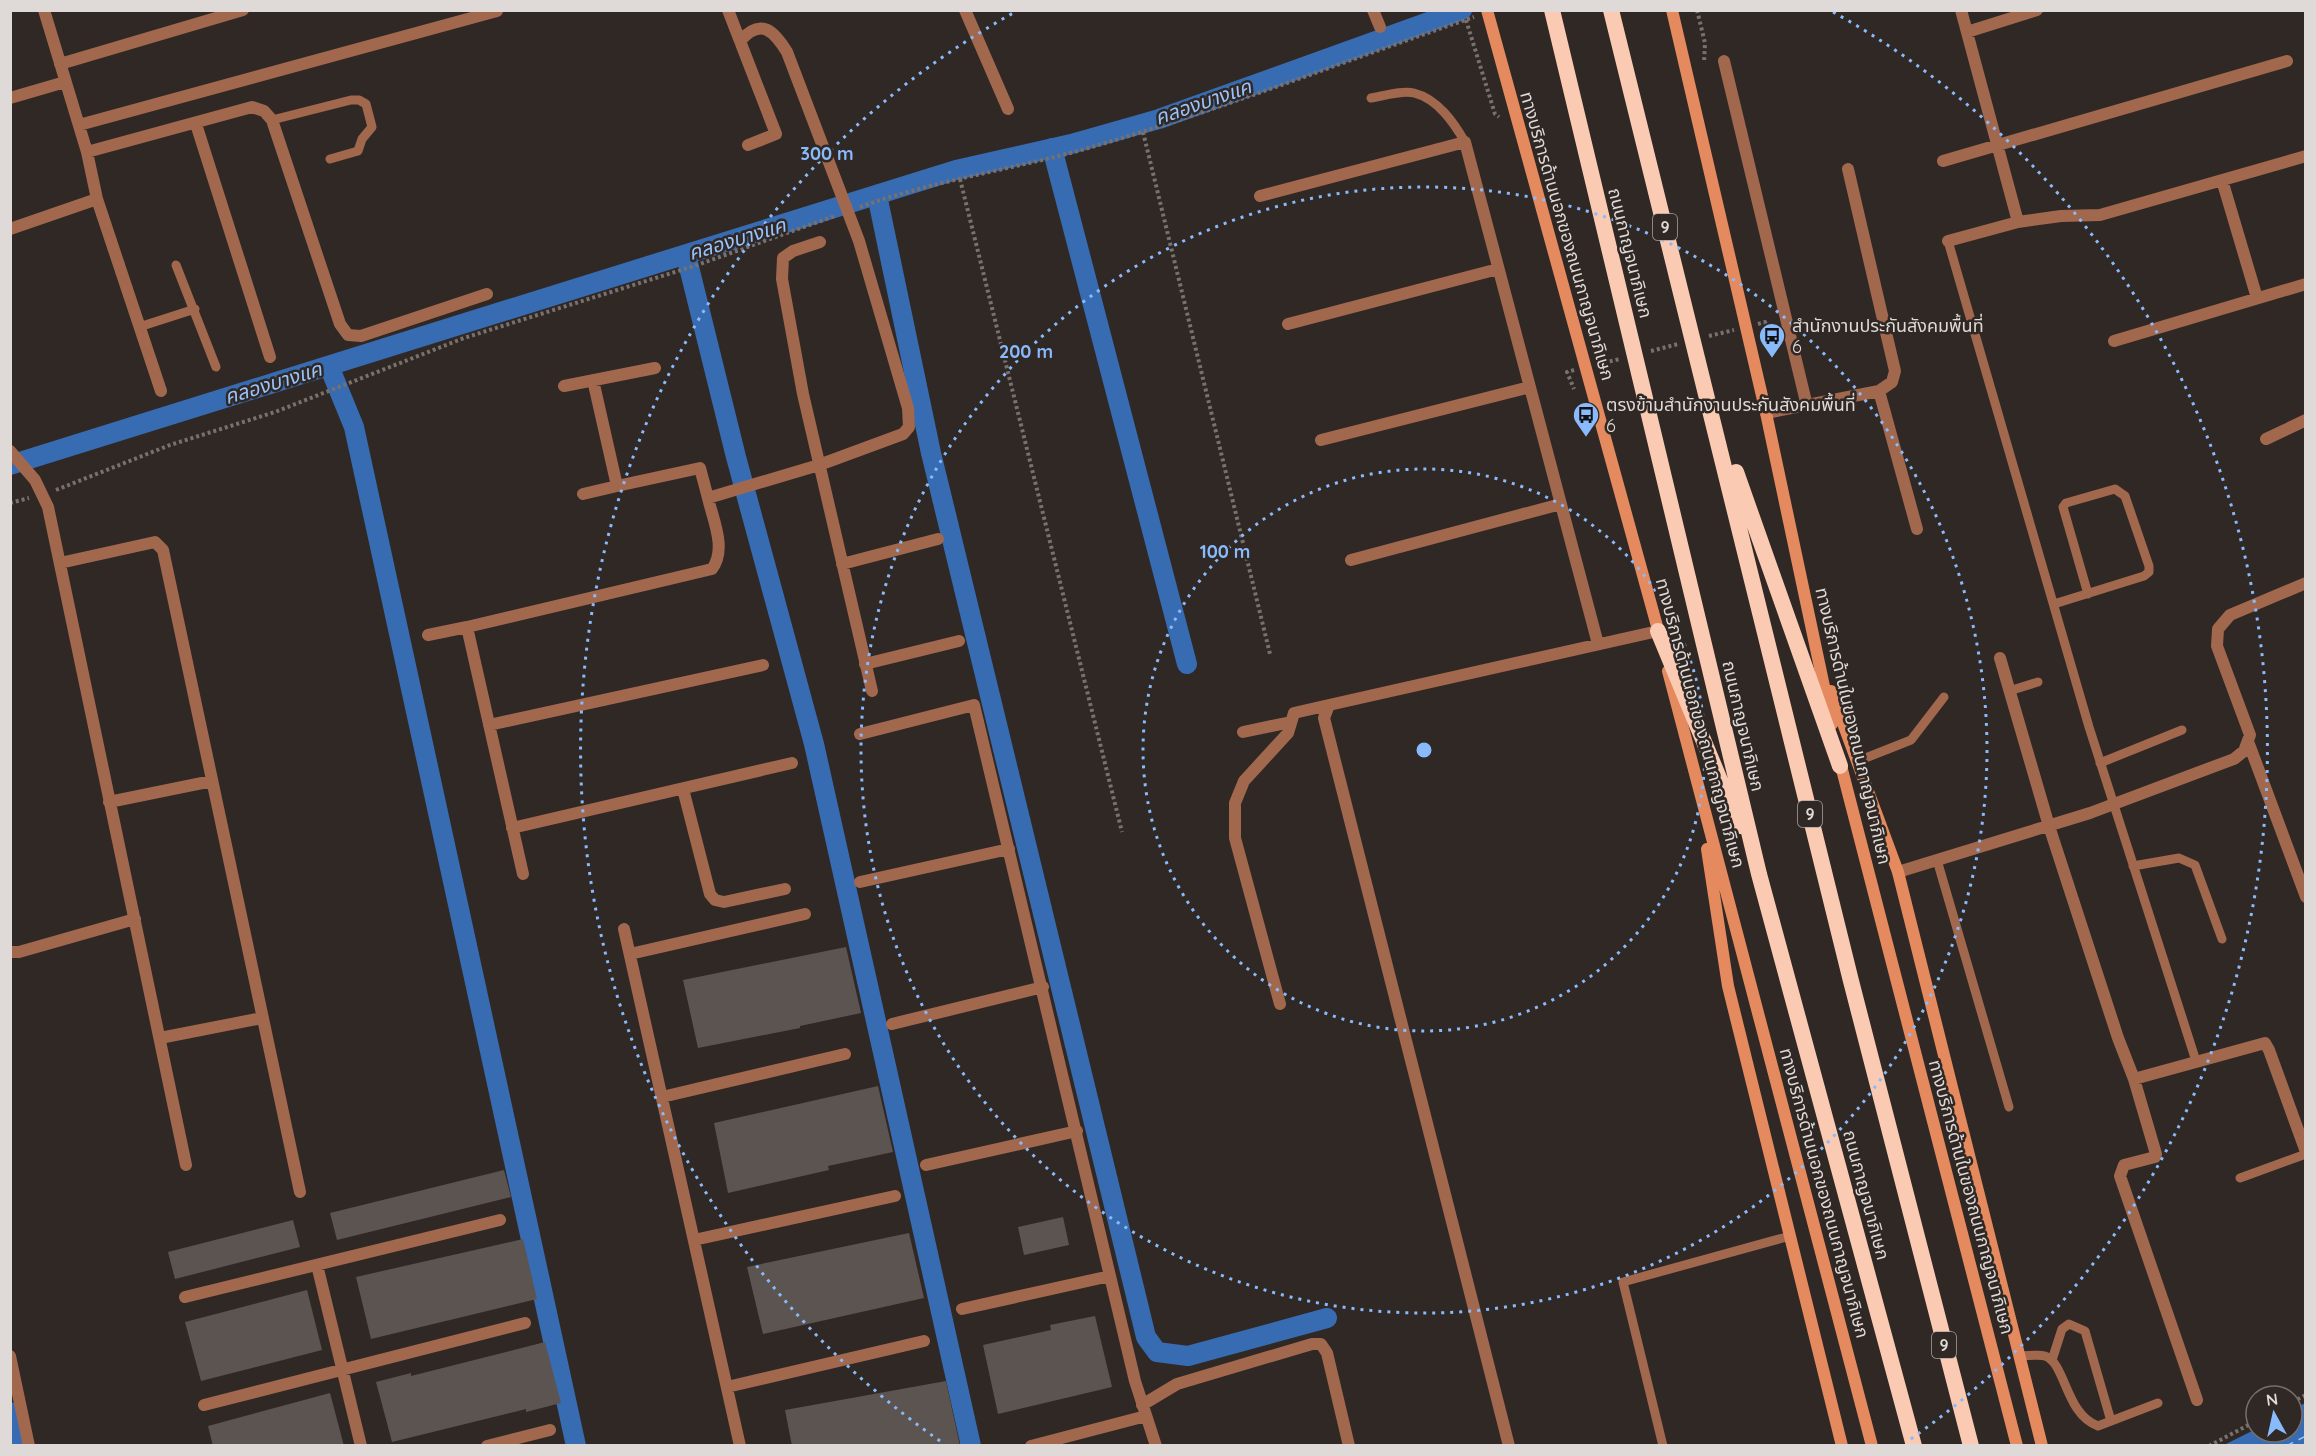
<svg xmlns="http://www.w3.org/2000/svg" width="2316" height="1456" font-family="Quicksand,'Noto Sans Thai',sans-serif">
<rect width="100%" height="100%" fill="#302825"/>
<path fill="#376cb2" d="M2305,1403V1445H2224L2256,1429V1432H2292V1410Z"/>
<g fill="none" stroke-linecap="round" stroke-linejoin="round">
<path stroke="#376cb2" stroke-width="20" d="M1052,148L1187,664
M877,195L931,453L1146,1337L1157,1352L1188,1356L1327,1318
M686,255L736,457L814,744L971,1446
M329,366L354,427L576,1446
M10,465L956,170L1071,144L1159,119L1462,10
M10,1412L18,1446"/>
<path stroke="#9ac3fc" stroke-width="1.5" stroke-dasharray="8 6" stroke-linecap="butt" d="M2286,1446L2306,1436"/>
</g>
<path fill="#5c5450" d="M846,947L861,1013L800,1026V1028L698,1048L683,980Z
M878,1086L893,1152L828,1166L829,1170L728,1193L714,1123Z
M504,1170L511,1197L337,1240L330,1213Z
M1063,1217L1069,1245L1024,1255L1018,1227Z
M293,1220L300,1247L175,1279L168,1252Z
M909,1233L924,1298L763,1334L747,1267Z
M523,1239L537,1299L371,1339L356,1277Z
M307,1290L322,1350L201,1381L185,1322Z
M1095,1316L1112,1387L998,1414L983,1345L1051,1330L1050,1325Z
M545,1342L561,1403L526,1412V1409L392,1442L376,1382L411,1373V1376Z
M946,1381L960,1446H792L785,1410Z
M330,1393L344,1446H213L208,1426Z"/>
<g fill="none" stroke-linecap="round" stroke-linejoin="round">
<path stroke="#78716e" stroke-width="4" stroke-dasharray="3 3" stroke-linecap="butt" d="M1697,10L1705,43L1704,63
M1466,20L1495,114L1499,117
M1143,132L1270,654
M960,179L1122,832
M860,207C938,179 1023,168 1102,144C1228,107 1350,59 1474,17
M1758,324L1765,322L1774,349
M1709,336L1734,330
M1651,351L1678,344
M1598,364L1620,359
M1574,370L1567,372L1574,389
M56,490L170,445L275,412L464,338L694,266L835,216
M10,503L29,498
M2292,1402L2306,1395
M2209,1446L2256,1421"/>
<path stroke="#a1684e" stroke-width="9" d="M1371,98C1383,96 1403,90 1414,93C1438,99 1454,123 1465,142
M272,120L351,100H359L366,104L372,127L362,139L358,151L330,159
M1948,241L2089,727L2196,1061
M176,265L216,367
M139,327L195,309
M2054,604L2144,576L2149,572V566L2125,496L2115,489L2066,503L2063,507L2088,594
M2009,691L2038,682
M1858,761L1911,740L1944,697
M2100,763L2182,730
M1937,860L2009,1107
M2133,866L2179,858L2195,865L2222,939
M2240,1178L2306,1154
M2021,1356C2029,1356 2038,1354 2045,1356C2066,1363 2065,1414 2098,1426L2158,1403
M2052,1360L2062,1329L2069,1324L2085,1331L2111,1421
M1663,1446L1623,1282L1790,1236"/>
<path stroke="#a1684e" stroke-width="12" d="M44,10L87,152L97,199L161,391
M728,10L776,134L748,145
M965,10L1008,109
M1373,10L1380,27
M1961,10L2018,222
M1967,32L2037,10
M1724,61L1807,406
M60,64L243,10
M10,98L65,82
M196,124L270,357
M79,125L497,11
M87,152L252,107L264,111L272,120L340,324L348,335L361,336L487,294
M1943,161L2287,61
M2222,180L2257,298
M1260,196L1465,142L1598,644
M10,229L97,199
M1948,241L2018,222L2061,216L2100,215L2306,156
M820,242L793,251L783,258L782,279L803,394L872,691
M1288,324L1498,269
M2114,341L2306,284
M593,380L617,486L700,468L708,498L819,465L903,434L909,427L908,408L859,241L787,52C774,31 761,17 740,41
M564,386L655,368
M1879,391L1917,529
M1766,413L1879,391L1892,382L1895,371L1848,169
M2266,439L2306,420
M1321,440L1530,387
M10,451L35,480L48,507L186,1165
M583,494L617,486
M1351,560L1561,504
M60,563L155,542L163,550L300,1192
M842,564L938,539
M428,635L467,627
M2000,658L2049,826L2118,1038L2134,1079L2265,1043L2269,1050L2306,1152
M865,664L959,641
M489,725L763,665
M1243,732L1291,722
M860,734L974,705L1135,1381L1156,1446
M2249,744L2306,897
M683,789L710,894L715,900L724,902L785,889
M109,802L212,781
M512,828L792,763
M1898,872L2090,813L2234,759L2244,751L2250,735L2217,646L2218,629L2230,615L2306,583
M523,874L467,627L712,569C727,549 713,520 708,498
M860,882L1009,849
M624,929L740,1446
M10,952H19L135,919
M630,954L805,914
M1280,1004L1235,838V803L1244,781L1288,733L1294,713L1329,705
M892,1024L1043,987
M160,1038L262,1018
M2134,1079L2156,1154L2155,1157L2124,1165L2120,1176L2197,1400
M662,1097L845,1054
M926,1165L1077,1131
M694,1240L895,1196
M317,1265L361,1446
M185,1297L500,1220
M962,1309L1110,1276
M10,1356L29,1446
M727,1387L924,1341
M204,1405L525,1323
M1142,1405L1177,1384L1312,1344H1321L1327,1353L1349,1446
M487,1446L550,1430
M1031,1446L1146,1416
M1509,1446L1324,718L1329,705L1658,631"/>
<path stroke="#e48a5e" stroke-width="12" d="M1487,10L1660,637
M1672,10L1766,413L1832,724
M1668,671L1872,1446
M1831,691L1898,872L2042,1446
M1839,758L2017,1446
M1707,849L1728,986L1842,1446"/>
<path stroke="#fbcab2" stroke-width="16" d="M1552,10L1759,874L1914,1446
M1611,10L1851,981L1971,1446
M1736,472L1840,766
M1658,631L1739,826"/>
</g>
<g fill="none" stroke="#89bafc" stroke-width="3" stroke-dasharray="3 6">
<circle cx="1424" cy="750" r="281"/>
<circle cx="1424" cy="750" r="563"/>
<path d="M940 1441A844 844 0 0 1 1015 12M1833 12A844 844 0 0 1 1908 1441"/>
</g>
<defs>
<g id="bus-pin" transform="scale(1.35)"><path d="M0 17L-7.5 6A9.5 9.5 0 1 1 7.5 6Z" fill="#89bafc" stroke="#302825"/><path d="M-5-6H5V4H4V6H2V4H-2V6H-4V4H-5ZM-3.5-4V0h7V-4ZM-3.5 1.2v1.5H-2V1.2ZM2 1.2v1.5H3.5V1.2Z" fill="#111"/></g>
</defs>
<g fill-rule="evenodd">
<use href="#bus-pin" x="1772" y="336"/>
<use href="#bus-pin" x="1586" y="415"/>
</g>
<g text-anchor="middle" stroke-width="5" stroke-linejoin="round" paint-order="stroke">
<g fill="#302825" stroke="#aaa5a2" stroke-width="1.5">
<rect x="1653" y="214" width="24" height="26" rx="4.5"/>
<rect x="1798" y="801" width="24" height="26" rx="4.5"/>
<rect x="1932" y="1332" width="24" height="26" rx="4.5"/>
</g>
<g font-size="16" font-weight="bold" fill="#dfdad7">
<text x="1665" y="233">9</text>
<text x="1810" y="820">9</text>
<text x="1944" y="1351">9</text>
</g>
<g font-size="18" fill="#dfdad7" stroke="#302825">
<text transform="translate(1567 236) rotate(74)" y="6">ทางบริการด้านนอกของถนนกาญจนาภิเษก</text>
<text transform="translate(1630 253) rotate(76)" y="6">ถนนกาญจนาภิเษก</text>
<text transform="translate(1700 723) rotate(75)" y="6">ทางบริการด้านนอกของถนนกาญจนาภิเษก</text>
<text transform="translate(1743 726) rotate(77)" y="6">ถนนกาญจนาภิเษก</text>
<text transform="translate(1853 726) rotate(77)" y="6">ทางบริการด้านในของถนนกาญจนาภิเษก</text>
<text transform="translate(1824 1193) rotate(75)" y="6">ทางบริการด้านนอกของถนนกาญจนาภิเษก</text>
<text transform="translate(1866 1195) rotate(75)" y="6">ถนนกาญจนาภิเษก</text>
<text transform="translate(1971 1197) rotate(75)" y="6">ทางบริการด้านในของถนนกาญจนาภิเษก</text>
</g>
<g font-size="18" fill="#dfdad7" stroke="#302825" text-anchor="start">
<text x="1792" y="332">สำนักงานประกันสังคมพื้นที่<tspan x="1792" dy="21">6</tspan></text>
<text x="1606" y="411">ตรงข้ามสำนักงานประกันสังคมพื้นที่<tspan x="1606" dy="21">6</tspan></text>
</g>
<g font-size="20" font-style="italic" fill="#9ac3fc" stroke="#302825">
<text transform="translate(1203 102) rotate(-19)" y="7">คลองบางแค</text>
<text transform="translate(737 239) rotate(-17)" y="7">คลองบางแค</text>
<text transform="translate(273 383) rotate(-17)" y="7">คลองบางแค</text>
</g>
</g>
<circle cx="1424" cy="750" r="9" fill="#89bafc" stroke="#302825" stroke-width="3"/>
<g font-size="18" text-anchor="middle" font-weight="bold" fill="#89bafc" stroke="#302825" stroke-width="5" stroke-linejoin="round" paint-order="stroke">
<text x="827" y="160">300 m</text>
<text x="1026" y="358">200 m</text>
<text x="1225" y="558">100 m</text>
</g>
<rect width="2316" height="1456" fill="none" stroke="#dfdad7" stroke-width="24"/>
<g transform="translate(2274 1414) rotate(352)"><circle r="28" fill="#302825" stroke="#766f6c" stroke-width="1.5"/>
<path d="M0-4.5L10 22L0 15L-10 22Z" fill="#89bafc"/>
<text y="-9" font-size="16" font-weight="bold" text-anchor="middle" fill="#dfdad7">N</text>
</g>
</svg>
